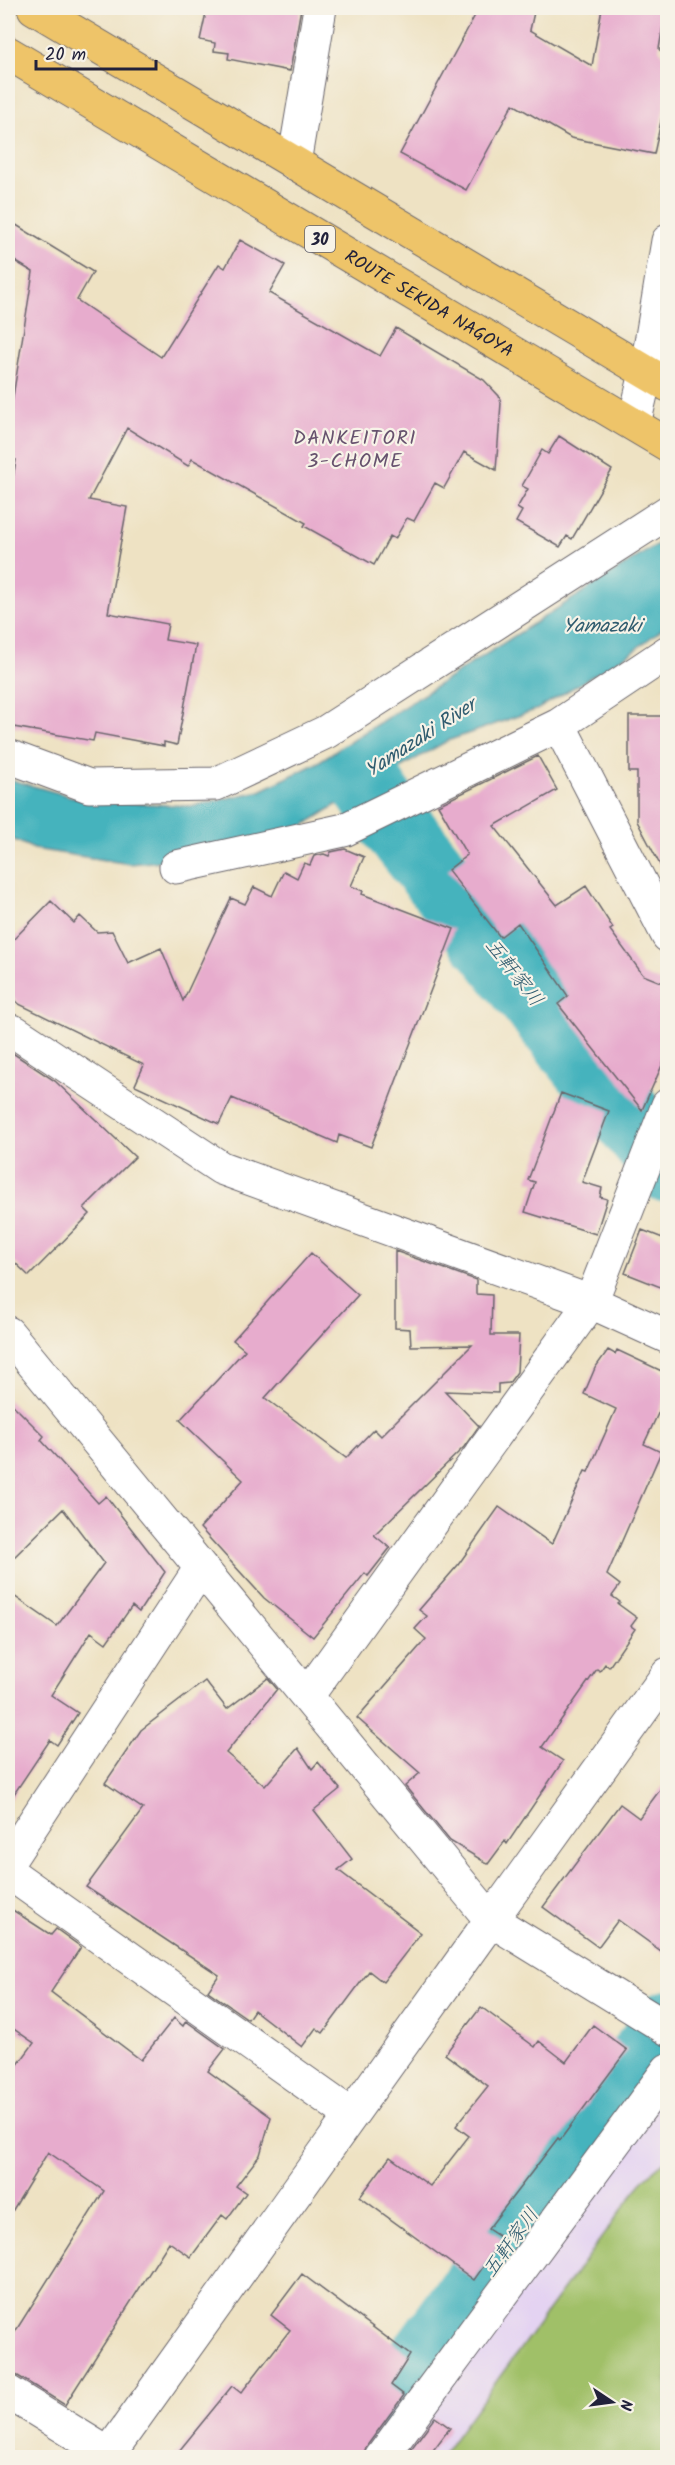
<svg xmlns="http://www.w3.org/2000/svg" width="675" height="2465" font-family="Kalam,'Klee One',sans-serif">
<rect width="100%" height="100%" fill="#f7f3e8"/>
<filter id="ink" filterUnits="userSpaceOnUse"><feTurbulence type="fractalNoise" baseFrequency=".0167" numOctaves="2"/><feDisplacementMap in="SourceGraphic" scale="12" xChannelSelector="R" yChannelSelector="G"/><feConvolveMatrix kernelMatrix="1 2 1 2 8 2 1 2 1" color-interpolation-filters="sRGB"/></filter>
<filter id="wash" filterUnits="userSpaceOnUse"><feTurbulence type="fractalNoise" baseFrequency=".008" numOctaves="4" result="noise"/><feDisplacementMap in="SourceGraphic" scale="24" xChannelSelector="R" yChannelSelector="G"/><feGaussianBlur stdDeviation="1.35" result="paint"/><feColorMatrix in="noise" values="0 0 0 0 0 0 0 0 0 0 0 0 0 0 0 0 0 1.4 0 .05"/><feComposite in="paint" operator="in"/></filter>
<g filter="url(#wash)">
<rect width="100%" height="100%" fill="#eee2c3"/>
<path fill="#e4d3f2" d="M667,2086V2457H393Z"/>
<path fill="#a0c068" stroke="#617152" stroke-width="1.5" d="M667,2159V2457H441L645,2178Z"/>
<path fill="#44b3bd" stroke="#336a7c" stroke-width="1.5" d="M667,538V625L632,652L538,709L447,741L352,795L282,839L205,857L130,864L34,849L8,837V779L87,801L191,806L260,791L315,764Z"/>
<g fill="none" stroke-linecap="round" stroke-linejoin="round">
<path stroke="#44b3bd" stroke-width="72" d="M362,776L384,810L668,1167
M352,2458L668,2026"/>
</g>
<g id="blocks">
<path fill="#e7accd" d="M207,8H301L290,71L228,59L229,53L214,51L215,43L200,40Z
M479,8H535L530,30L592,66L602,8H666L659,49L668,60V89L654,154L571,138L513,104L466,190L400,154Z
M8,220L93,272L77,300L161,357L219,264L225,268L240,240L285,265L269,293L380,356L396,328L484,380L499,396L501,403L496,470L464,452L444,488L435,483L414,521L407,518L395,539L390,536L374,565L304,526L306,523L192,459L188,466L127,428L89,500L127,507L108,613L168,624L165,640L196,645L177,745L164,742V746L95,733L93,741L8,726V509L16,460L8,459V428L33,272L8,257Z
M559,436L612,470L572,539L567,536L560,547L516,522L522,511L517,508L528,489L522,486L542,450L548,454Z
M629,716H668V880L637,821V772H629Z
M538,756L557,790L494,826L557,905L586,886L613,928L610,930L643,975L668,985V1052L642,1110L558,1004L568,996L518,923L500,937L448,870L467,855L438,805Z
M345,849L364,857L351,886L363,891L362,894L454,929L371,1147L339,1135L337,1143L232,1098L219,1124L135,1085L144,1065L19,1004L8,992V945L51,901L74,923L80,916L97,932L112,931L128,963L161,948L183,1001L231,898L245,904L254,887L272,896L284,871L297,878L304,863L310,865L314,856L324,854L329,856L331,852Z
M8,1050L55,1081L135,1157L84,1208L90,1214L29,1276L8,1256Z
M561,1093L609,1111L582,1182L602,1188L600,1197L607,1199L596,1234L525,1212L535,1182L528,1180Z
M642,1230L668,1240V1290L625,1273Z
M395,1251L476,1280V1294L492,1295L491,1335H519L517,1372L509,1383L498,1384V1393L445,1391L479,1426L464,1447L374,1535L390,1548L368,1576L365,1573L313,1637L264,1598L200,1528L243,1480L180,1420L245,1350L233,1340L311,1253L358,1295L265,1398L346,1458L374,1429L381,1436L472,1345L411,1346L410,1329L395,1328Z
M608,1350L615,1354L617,1350L668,1374V1392L644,1444L661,1452L607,1575L620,1585L612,1596L620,1602L618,1604L637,1618L631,1626L635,1629L609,1667L605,1664L600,1671L597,1669L542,1747L563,1761L507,1844L505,1841L488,1864L450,1841L405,1786L420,1773L357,1718L426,1639L415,1629L427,1616L419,1610L458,1565L499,1507L552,1544L585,1471L588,1472L616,1409L584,1394L595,1368Z
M8,1400L44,1436L41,1440L98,1503L106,1496L165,1572L139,1612L132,1606L106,1643L91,1632L51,1695L78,1713L57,1745L50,1740L8,1803V1592L57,1626L104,1563L63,1509L8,1563Z
M268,1678L277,1689L226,1753L265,1786L298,1748L312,1769L318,1762L340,1789L314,1810L352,1859L338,1870L421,1933L383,1982L369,1971L323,2033L316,2028L302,2047L254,2010L248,2019L208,1991L219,1975L86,1887L143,1809L105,1783L141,1730L205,1681L227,1709Z
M668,1779V1956L618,1920L598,1947L543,1907L620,1804L639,1818Z
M8,1907L51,1935L56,1929L81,1947L51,1992L141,2060L174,2018L183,2026L186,2021L225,2049L208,2071L271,2117L260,2155L236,2186L246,2193L227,2219L222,2215L191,2257L169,2242L65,2405L18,2376L8,2373V2343L104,2191L48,2152L8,2218V2078L34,2043L8,2025Z
M481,2007L535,2047L539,2041L566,2062L593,2025L627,2050L560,2140L558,2138L488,2229L503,2239L474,2280L360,2197L390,2157L430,2186L469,2136L456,2126L488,2086L445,2054Z
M302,2274L410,2355L391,2385L404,2395L366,2447L363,2457H174L232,2386L241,2393L290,2330L271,2315Z
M435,2417L450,2428L428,2457H405Z"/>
</g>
</g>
<g filter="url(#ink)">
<use href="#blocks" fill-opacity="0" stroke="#69656b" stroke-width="1.5"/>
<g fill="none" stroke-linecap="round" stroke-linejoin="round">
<g stroke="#69656b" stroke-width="35">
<path id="minor" d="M294,163L320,8
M634,424L646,373L668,241
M559,725L668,936
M8,756L89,786L216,784L326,732L668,512
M176,867L344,830L559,725L668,652
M8,1030L15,1032L221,1168L591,1302L668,1337
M8,1333L491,1920L668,1674
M307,1696L591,1302L668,1105
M8,1862L200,1569
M8,1872L351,2115
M8,2392L115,2458
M106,2458L491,1920L668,2029
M381,2458L668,2070"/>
</g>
<g stroke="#69656b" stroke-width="35">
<g id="major">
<path d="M34,8L668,385"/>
<path id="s1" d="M8,53L668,445"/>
</g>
</g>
<use href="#minor" stroke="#fff" stroke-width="33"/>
<use href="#major" stroke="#eec469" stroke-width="33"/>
</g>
</g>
<g text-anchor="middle" stroke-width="4.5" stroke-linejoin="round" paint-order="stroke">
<rect fill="#f7f3e8" stroke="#62616f" stroke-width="1.5" x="305" y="226" width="30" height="26" rx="4.5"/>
<g font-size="16" font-weight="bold" fill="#22223b">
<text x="320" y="245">30</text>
</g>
<g font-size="18" fill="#22223b" stroke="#f7f3e8">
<text dy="6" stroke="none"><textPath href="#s1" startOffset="490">ROUTE SEKIDA NAGOYA</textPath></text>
</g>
<g font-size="20" letter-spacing="1.5" fill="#67526e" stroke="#f7f3e8">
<text x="355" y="444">DANKEITORI<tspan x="355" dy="23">3-CHOME</tspan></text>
</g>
<g font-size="20" font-style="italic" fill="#305c6f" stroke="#f7f3e8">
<text x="602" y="632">Yamazaki</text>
<text transform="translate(420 737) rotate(-33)" y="7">Yamazaki River</text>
<text transform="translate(515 972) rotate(52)" y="7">五軒家川</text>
<text transform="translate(510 2242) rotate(-54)" y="7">五軒家川</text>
</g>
</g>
<rect width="675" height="2465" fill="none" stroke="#f7f3e8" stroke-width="30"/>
<g transform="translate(612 2402) rotate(103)" stroke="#f7f3e8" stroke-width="4.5" paint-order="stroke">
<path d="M0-4.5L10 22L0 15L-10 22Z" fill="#22223b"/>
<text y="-9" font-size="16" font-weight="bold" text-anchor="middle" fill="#22223b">N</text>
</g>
<path d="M36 60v9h120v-9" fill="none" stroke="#22223b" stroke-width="3"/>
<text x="45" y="60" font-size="18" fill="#22223b" stroke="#f7f3e8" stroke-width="4.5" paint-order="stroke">20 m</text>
</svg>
